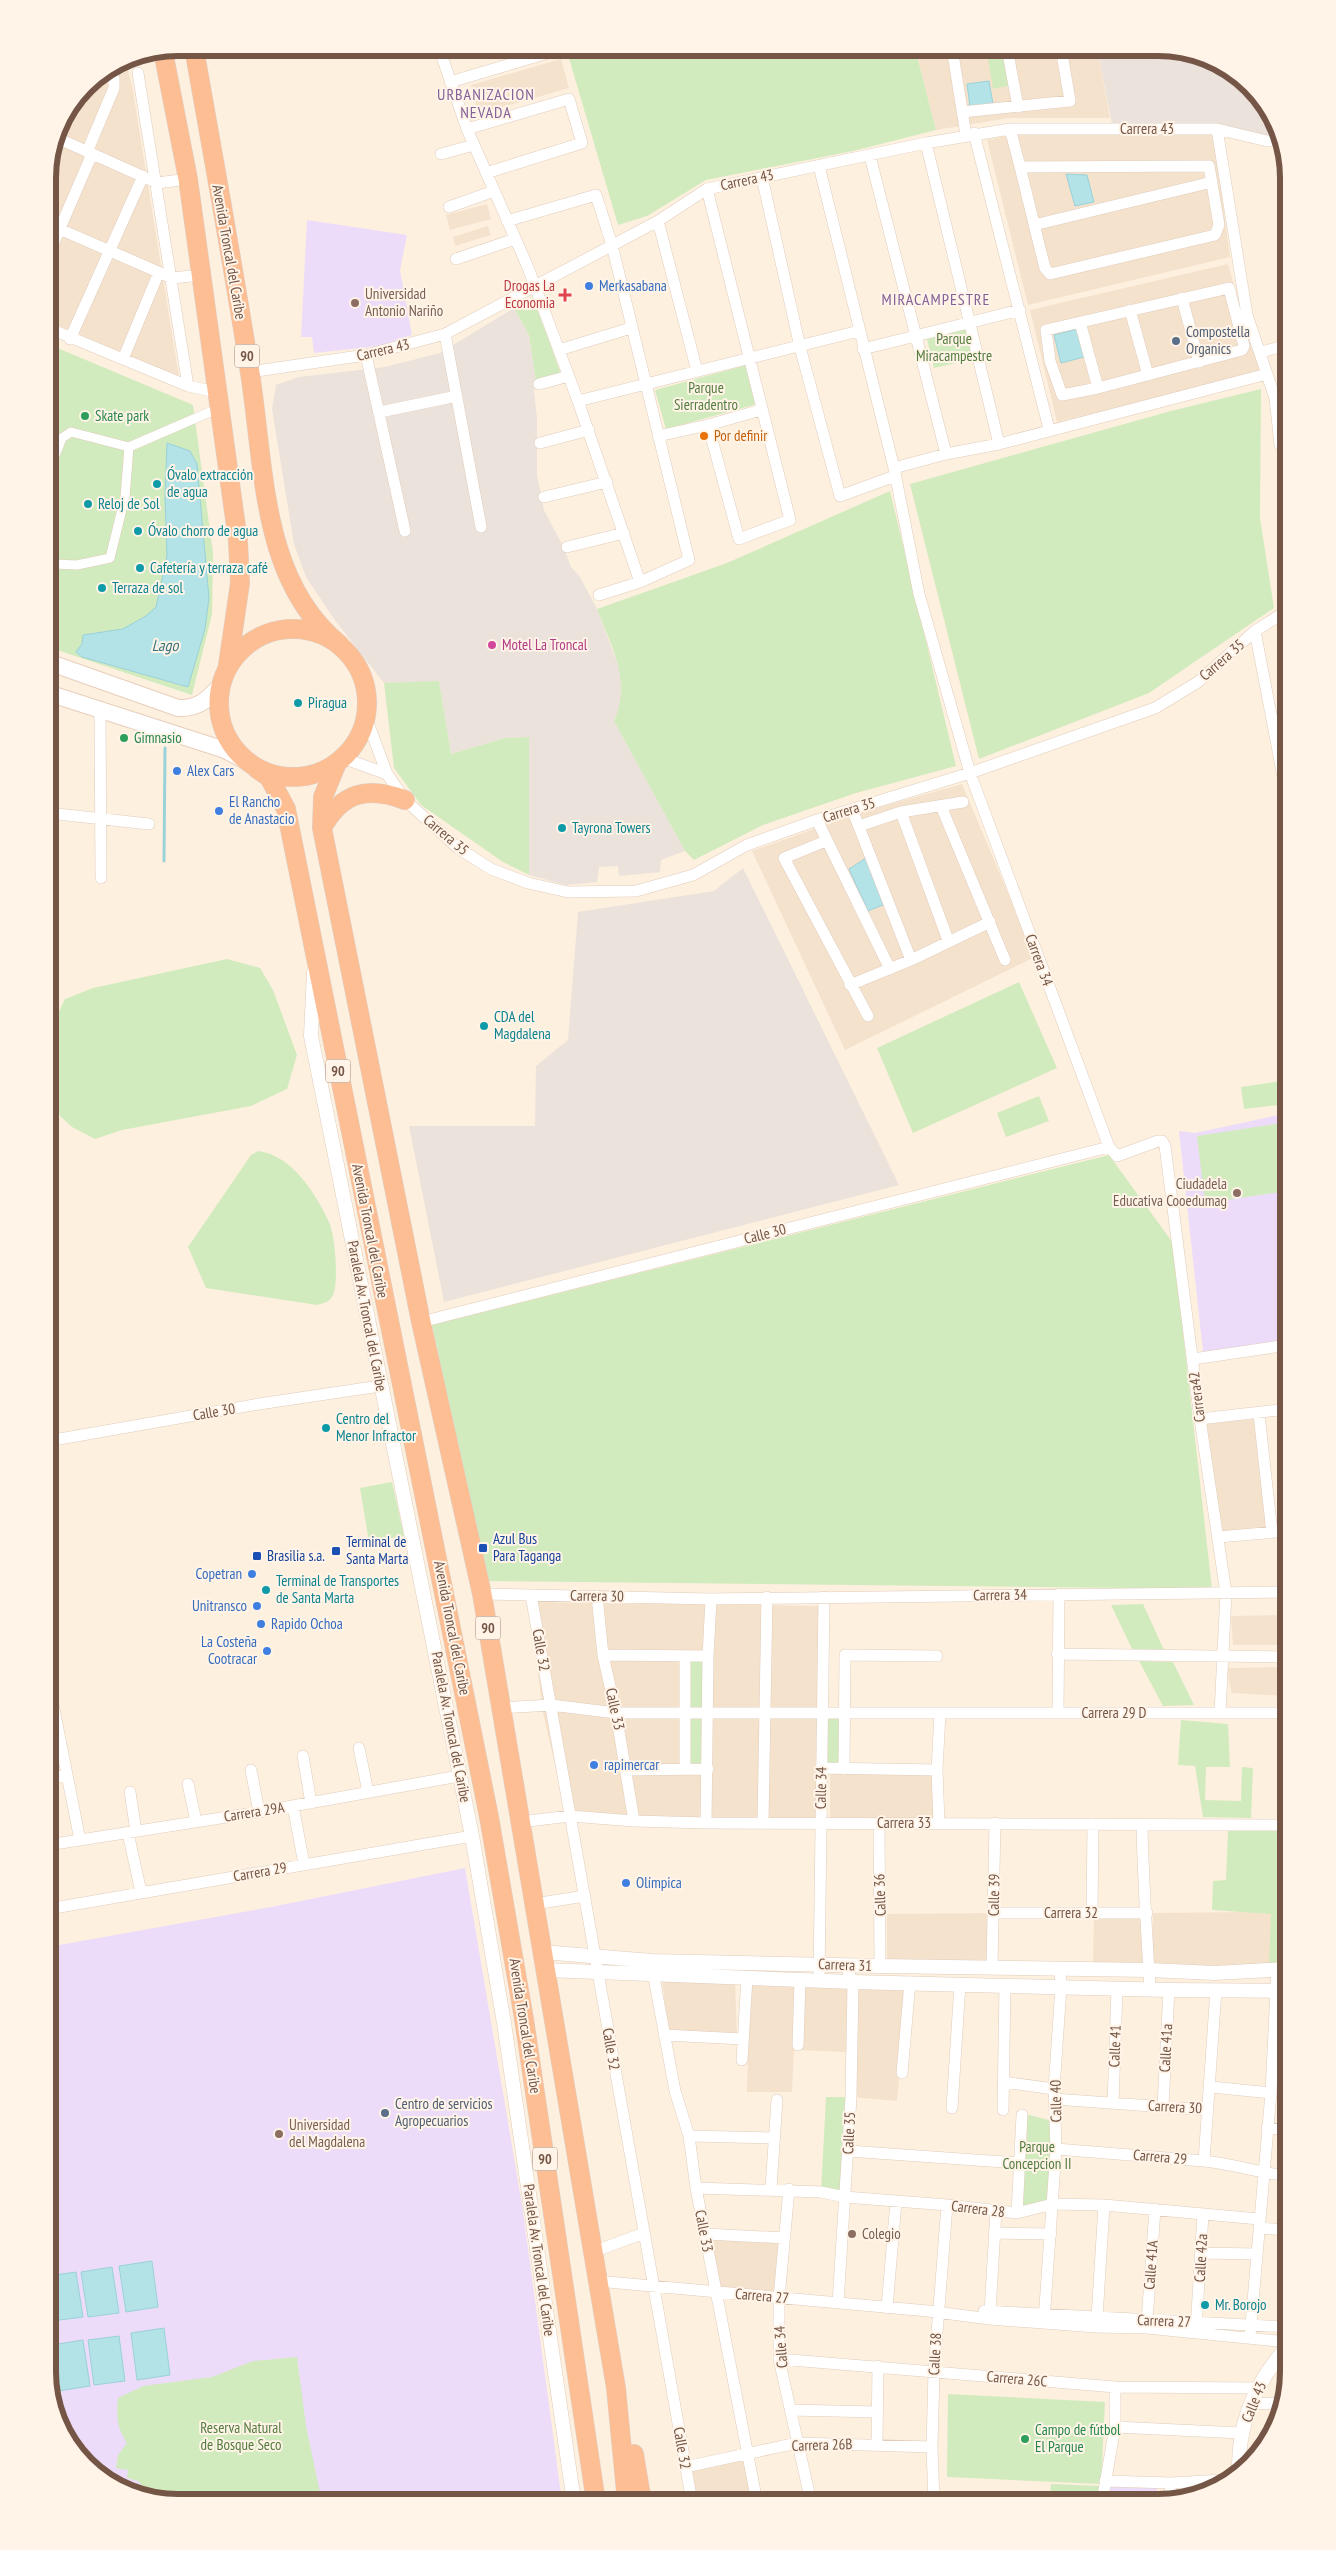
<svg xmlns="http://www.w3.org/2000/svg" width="1336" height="2550" font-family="'PT Sans Narrow',sans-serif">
<rect width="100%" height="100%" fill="#fdf0df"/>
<path fill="#f5e2cd" d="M915,48H1097L1110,118H1009L936,130Z
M561,59L569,88L478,114L471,85Z
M125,60L132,85L179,377L48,321V170L58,128L86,86Z
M1014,134L1214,135L1230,257L1028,305L987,140Z
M487,204L491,219L450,230L446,215Z
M488,226L491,235L455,246L453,237Z
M1228,264L1248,335L1262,371L1057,422L1030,310Z
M962,784L1035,957L845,1050L752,851L859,813Z
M1256,1419L1268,1529L1218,1535L1207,1424Z
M529,1602L821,1606L817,1821L567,1817L543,1713Z
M1288,1615V1645H1233L1231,1616Z
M1288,1667V1696L1232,1693L1226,1668Z
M830,1772L934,1775L933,1819H830Z
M1249,1912L1272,1913L1277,1969L1153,1965V1913Z
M993,1913L991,1964L887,1961V1914Z
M1094,1914L1145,1915L1143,1967L1093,1966Z
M662,1978L735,1980L737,2036L668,2032Z
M803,1984L851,1986L847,2052L799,2050Z
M750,1986H797L792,2092H747Z
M856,1988L907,1990L897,2101L851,2097Z
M705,2234L785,2238L779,2298L717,2292Z
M749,2454L757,2502H693L685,2467Z"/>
<path fill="#ebe2db" d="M1097,48H1166L1237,74L1278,128L1280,139L1214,135L1114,134Z
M514,308L529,335L536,381L534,391L537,418V475L544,510L563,546L571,567L580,577L597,609L623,678L621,706L614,721L685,851L661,860L660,872L619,876L618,866L599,867L597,882L566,885L529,875V737L505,738L451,754L439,682L384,683L334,619L306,577L294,544L272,409L276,385L299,377L385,367L440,353Z
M743,868L899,1185L444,1302L409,1126H535L536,1066L568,1040L578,912L714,891Z"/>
<path fill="#eddcf9" d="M307,220L407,235L400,270L412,335L379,346L314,353L312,337H301Z
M1288,1113V1342L1203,1352L1179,1131L1195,1133Z
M465,1868L523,2211L562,2502H170L106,2480L58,2422L48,2371V1947L271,1907Z
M1108,2484L1157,2486L1156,2502H1107Z"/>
<path fill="#d2ebbe" d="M566,48H915L936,130L853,151L706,180L647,216L618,225Z
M1006,56L1012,85L993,89L988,59Z
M533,297L561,374L536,381L529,335L514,308Z
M967,329L974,359L934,368L927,339Z
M48,344L193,405L213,553L212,614L192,695L48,647Z
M747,365L757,404L666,429L655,390Z
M1261,389L1260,518L1274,608L1149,693L979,759L910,484L1171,411Z
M890,491L956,766L856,793L763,825L694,860L685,851L614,721C632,681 612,648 597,609L727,563Z
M439,681L451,754L505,738L529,737V875L503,862L421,805L394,768L384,683Z
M227,959L260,968L273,990L297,1055L287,1089L251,1106L122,1130L95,1139L72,1127L60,1116L51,1075L52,1026L65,999L93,988Z
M1019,982L1057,1068L913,1133L877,1048Z
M1288,1080V1104L1244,1109L1241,1087Z
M1039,1096L1049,1121L1006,1137L997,1113Z
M1288,1122V1191L1205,1203L1197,1136Z
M258,1151C292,1155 316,1194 329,1222C335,1235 339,1282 333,1295C330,1302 324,1303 317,1305L206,1288L188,1247L251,1155Z
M1109,1155L1173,1243L1212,1589L488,1581L432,1325Z
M392,1482L404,1536L369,1542L360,1488Z
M1143,1604L1164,1650L1132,1649L1111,1605Z
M689,1659L706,1660L703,1709H689Z
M1139,1661L1173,1662L1194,1705L1163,1706Z
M686,1717H706L704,1767L686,1766Z
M826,1718H843L842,1766L825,1765Z
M1181,1720L1228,1724L1230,1767H1206L1205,1800L1241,1801L1242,1767L1253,1768L1251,1818L1203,1817L1195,1766L1178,1765Z
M1228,1830L1281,1831L1280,1880L1288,1881V1964L1269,1963L1271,1914L1212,1910L1213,1881L1226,1880Z
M826,2097H851L845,2197L821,2192Z
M1018,2112L1056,2122L1054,2202L1017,2213Z
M297,2357L306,2426L322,2502H170L142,2493L145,2490L138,2481L127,2478L128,2470L116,2468L118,2455L127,2443C117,2428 116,2416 118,2398L143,2386L212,2377L253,2361Z
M948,2394L1105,2402L1101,2484L947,2477Z
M1051,2484L1101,2486L1099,2502H1049Z"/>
<path fill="#b3e2e7" stroke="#99d2d9" d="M989,81L993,104L970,107L967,84Z
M1066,174L1087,175L1094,202L1075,206Z
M1077,329L1084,357L1061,363L1054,335Z
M167,443L190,451L197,464L209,598L205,629L188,687L82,657L76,652L82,644L83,635L123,629L146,616L156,607L167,556L165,496Z
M866,858L885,904L868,911L849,869Z
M152,2261L158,2307L126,2312L119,2266Z
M112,2267L119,2313L88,2317L81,2272Z
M76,2272L83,2317L52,2321L48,2276Z
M164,2328L170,2375L137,2380L131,2333Z
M119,2336L125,2381L94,2385L88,2340Z
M83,2340L90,2386L58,2391L52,2345Z"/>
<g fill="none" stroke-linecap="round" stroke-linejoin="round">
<path stroke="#99d2d9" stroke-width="3" d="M164,861L165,748"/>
<g stroke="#e1ccbb" stroke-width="10">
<path id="pedestrian" d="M48,473L62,438L71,432L129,447
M48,529L54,564
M48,572L54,564L77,565L110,558L125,497L129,447L219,408"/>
</g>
<g stroke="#e1ccbb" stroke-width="12">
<path id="minor" d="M439,48L467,129L527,265L578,401L640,582
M952,48L966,135
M1007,48L1018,107
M138,73L188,386
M450,82L558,50L557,48
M962,112L1070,101L1061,48
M467,129L569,99L582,143L486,173
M1010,129C1023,175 1033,222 1045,268L1050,274L1215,235L1219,225L1209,166L1020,167
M1217,129L1247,315L1275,398L1280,445L1288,443
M974,133L1049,429
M55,137L157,183L188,179
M926,143L999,444
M87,152L114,88V78L108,71
M441,154L474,145
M870,156L946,454
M819,166L894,468L919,594L970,773L1109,1147L1117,1156L1158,1141H1162L1165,1146L1200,1419L1226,1593L1220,1713
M762,177L800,347L840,496L895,476
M707,189L790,520L739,539L708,425
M449,207L494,191
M507,221L596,195L612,245L689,560L640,582L599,595
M658,221L697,371
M48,224L172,278L201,275
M1034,225L1212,182
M48,256L92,154
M456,259L515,239
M1229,288L1244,346L1242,350L1098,388L1062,395L1050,361L1046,330Z
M1182,298L1199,362
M1130,310L1148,375
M1080,322L1098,388
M48,328L188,386L216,392
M445,334L481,527
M70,339L143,176
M863,349L1020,310
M559,350L631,328
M1261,352L1288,345
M366,355L405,531
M123,359L159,272
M250,372L366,355L445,334L658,221L707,189L926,143L1010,129H1217L1267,141H1281
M539,384L569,376
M1275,398L1288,395
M578,401L859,331
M380,412L457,396
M658,436L708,425L761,410
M540,443L589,430
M894,468L946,454L999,444L1267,374
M544,497L607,482
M567,547L624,533
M1255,631L1288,803
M100,710L101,878
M366,717L387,774L405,800L458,848L491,869L528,883L568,892L636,891L693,875L747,845L817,820L970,773L1155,708L1198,682L1255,631L1288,610
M1273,723L1288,718
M343,758L387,774
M941,806L1005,960
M852,809L911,960
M901,812L948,940
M48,813L149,824
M817,820L890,969
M859,826L901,812L963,802
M826,841L784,858L868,1016
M850,985L911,960L990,922
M421,1322L1109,1147
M1193,1359L1288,1345
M1259,1414L1272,1533
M1200,1419L1288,1409
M48,1441L259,1404L380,1386
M1218,1537L1288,1531
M482,1594L711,1599L1288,1592
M531,1595L692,2502
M597,1596L603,1655L616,1713L634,1821
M1057,1654L1288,1657
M603,1655L708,1656
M685,1656V1769
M48,1679L80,1840
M501,1708L551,1705L616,1713H1288
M1058,1713L1059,1594
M359,1748L368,1792
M303,1756L311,1803
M821,1768L937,1770
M844,1769L845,1655L937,1656
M251,1770L259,1812
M627,1770L708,1769
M48,1779L66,1775
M188,1784L196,1821
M130,1792L136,1831
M293,1806L304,1864
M520,1822L570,1816L634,1821L706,1823L1288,1825
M763,1822L767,1597
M706,1823L708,1656L711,1599
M879,1823L880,1966
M939,1823L937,1770L940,1713
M1142,1825C1143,1880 1147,1934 1150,1990
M128,1833L141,1892
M48,1845L259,1812L459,1776
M534,1904L585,1896
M48,1909L472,1836
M994,1913H1147
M1092,1913L1093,1824
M992,1966L995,1823
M652,1967L675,2091L689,2136L696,2188L757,2502
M819,1980L824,1597
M664,2035L743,2039
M798,2045L800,1979
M742,2060L747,1978
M902,2073L910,1982
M1004,2082L1054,2089
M1211,2087L1271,2093
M1054,2099L1208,2110
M1113,2104L1117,1989
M1163,2106L1169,1990
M952,2108L960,1984
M1003,2110L1005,1985
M1267,2128L1288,2130
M689,2136L773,2138
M1056,2149L1204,2161C1233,2164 1260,2173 1288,2176
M848,2151L1018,2163
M1204,2161L1216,1990
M696,2188L821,2192L845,2197L947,2205L1017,2213L1053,2204L1104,2205L1259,2219
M771,2188L777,2100
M789,2189L779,2298V2359L811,2502
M1017,2213L1022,2115
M1259,2228L1288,2230
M994,2233L1051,2234
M705,2234L785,2238
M593,2252L644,2233
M1202,2253L1256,2254
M597,2281L928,2311L990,2319L1096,2327L1147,2328L1288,2342
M838,2303L851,2097L853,1982L845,1965
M887,2308L896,2201
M984,2311L1288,2327
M990,2312L996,2211
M1097,2318L1104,2205
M1044,2321L1056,2149L1054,2089L1061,1987L1060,1968
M1147,2321L1155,2209
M1196,2330L1203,2214
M1250,2336L1271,2093L1277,1969
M779,2359L1115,2387L1257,2388
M1250,2404L1279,2403
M790,2410L877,2412
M1115,2427L1241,2433
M877,2444L878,2366
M685,2467L797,2443L932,2447
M1105,2481L1171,2483L1223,2480
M1170,2500L1171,2483
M810,2501L933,2500
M934,2502L932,2447L934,2372L947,2205
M1102,2502L1115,2427V2387"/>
</g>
<g stroke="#e1ccbb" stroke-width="15">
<path id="tertiary" d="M314,972L311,1036L472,1836L504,2023L574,2502
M542,1952L652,1961L880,1966L1149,1970L1215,1973L1288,1969
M545,1970L853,1982L1169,1990L1288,1991
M1239,2466C1239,2419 1257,2380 1288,2346"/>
</g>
<g stroke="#e9cebb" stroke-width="18">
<path id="secondary" d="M48,662L178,708C198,709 207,700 220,686
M48,693L225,750L246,761"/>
</g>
<g stroke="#dbd3cf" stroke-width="20">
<path id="trunk" d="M194,48C213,156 233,264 250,373C259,431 261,492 278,548C290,587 309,620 340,645
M163,51L188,179L238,541L240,583L228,665
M219 703a74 74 0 1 1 148 0a74 74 0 1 1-148 0Z
M337,763L323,797L322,828L421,1322L482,1594L616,2388L627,2502
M257,769L269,777L286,809L489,1817L524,2019L596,2502
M322,828C342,792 367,786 405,800
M634,2454L642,2502"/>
</g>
<use href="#pedestrian" stroke="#fff" stroke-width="9"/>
<use href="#minor" stroke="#fff" stroke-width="11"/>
<use href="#tertiary" stroke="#fff" stroke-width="14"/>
<use href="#secondary" stroke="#fff" stroke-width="16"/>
<use href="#trunk" stroke="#fdbe94" stroke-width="19"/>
</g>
<g fill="#3f7fe0" stroke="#fff4e7" stroke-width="2">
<circle cx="589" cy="286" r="5"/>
<circle cx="177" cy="771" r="5"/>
<circle cx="219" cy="811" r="5"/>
<circle cx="252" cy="1574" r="5"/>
<circle cx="257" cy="1606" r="5"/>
<circle cx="261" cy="1624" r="5"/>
<circle cx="267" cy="1651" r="5"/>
<circle cx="594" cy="1765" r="5"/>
<circle cx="626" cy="1883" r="5"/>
</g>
<path fill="#e0444e" stroke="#fff4e7" stroke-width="2" d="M562.5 287.5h5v5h5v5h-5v5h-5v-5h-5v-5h5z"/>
<g fill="#8d6e63" stroke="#fff4e7" stroke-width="2">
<circle cx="355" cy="303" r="5"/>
<circle cx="1237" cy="1193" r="5"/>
<circle cx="279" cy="2134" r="5"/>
<circle cx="852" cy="2234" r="5"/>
</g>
<g fill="#5c6f8a" stroke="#fff4e7" stroke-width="2">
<circle cx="1176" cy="341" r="5"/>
<circle cx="385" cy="2113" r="5"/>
</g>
<g fill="#2e9e5b" stroke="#fff4e7" stroke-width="2">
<circle cx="85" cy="416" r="5"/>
<circle cx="124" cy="738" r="5"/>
<circle cx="1025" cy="2439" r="5"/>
</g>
<circle fill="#e8710a" stroke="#fff4e7" stroke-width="2" cx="704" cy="436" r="5"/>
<g fill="#0f9aa8" stroke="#fff4e7" stroke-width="2">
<circle cx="157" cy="484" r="5"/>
<circle cx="88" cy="504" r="5"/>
<circle cx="138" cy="531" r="5"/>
<circle cx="140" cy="568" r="5"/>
<circle cx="102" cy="588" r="5"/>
<circle cx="298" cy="703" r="5"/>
<circle cx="562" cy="828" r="5"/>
<circle cx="484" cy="1026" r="5"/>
<circle cx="326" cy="1428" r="5"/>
<circle cx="266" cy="1590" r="5"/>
<circle cx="1205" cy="2305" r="5"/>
</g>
<circle fill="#d1479c" stroke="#fff4e7" stroke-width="2" cx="492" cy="645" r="5"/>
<g fill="#1a4fb4" stroke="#fff4e7" stroke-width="2">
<rect x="478" y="1543" width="10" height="10" rx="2.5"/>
<rect x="331" y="1546" width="10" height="10" rx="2.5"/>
<rect x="252" y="1551" width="10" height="10" rx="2.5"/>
</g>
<g text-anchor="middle" stroke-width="4" stroke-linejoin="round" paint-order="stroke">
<g fill="#fff4e7" stroke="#9e8576" stroke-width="1">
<rect x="234.5" y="344.5" width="25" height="23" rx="4"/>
<rect x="325.5" y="1059.5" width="25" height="23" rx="4"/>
<rect x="475.5" y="1616.5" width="25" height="23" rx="4"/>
<rect x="532.5" y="2147.5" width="25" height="23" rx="4"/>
</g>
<g font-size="14" font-weight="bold" fill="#745546">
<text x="247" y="361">90</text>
<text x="338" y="1076">90</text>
<text x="488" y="1633">90</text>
<text x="545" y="2164">90</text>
</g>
<g font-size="15" fill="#745546" stroke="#fff4e7">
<text x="1147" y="134">Carrera 43</text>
<text transform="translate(747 180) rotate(-12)" y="5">Carrera 43</text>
<text transform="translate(229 252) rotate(80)" y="5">Avenida Troncal del Caribe</text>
<text transform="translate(383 350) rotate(-13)" y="5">Carrera 43</text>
<text transform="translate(1222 660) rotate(-41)" y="5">Carrera 35</text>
<text transform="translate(849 810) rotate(-17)" y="5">Carrera 35</text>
<text transform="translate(446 835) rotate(40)" y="5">Carrera 35</text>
<text transform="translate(1039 960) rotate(70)" y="5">Carrera 34</text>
<text transform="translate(370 1231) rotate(79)" y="5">Avenida Troncal del Caribe</text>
<text transform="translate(765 1234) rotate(-14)" y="5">Calle 30</text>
<text transform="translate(367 1316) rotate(79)" y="5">Paralela Av. Troncal del Caribe</text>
<text transform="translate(1197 1397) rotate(-97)" y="5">Carrera42</text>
<text transform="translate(214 1412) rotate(-10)" y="5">Calle 30</text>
<text transform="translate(1000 1595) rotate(-1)" y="5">Carrera 34</text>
<text transform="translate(597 1596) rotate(1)" y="5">Carrera 30</text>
<text transform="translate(452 1628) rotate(79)" y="5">Avenida Troncal del Caribe</text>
<text transform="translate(541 1650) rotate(80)" y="5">Calle 32</text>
<text transform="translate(615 1709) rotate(78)" y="5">Calle 33</text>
<text x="1114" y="1718">Carrera 29 D</text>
<text transform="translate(451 1727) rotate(79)" y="5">Paralela Av. Troncal del Caribe</text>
<text transform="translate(821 1788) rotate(-89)" y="5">Calle 34</text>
<text transform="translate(254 1812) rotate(-9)" y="5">Carrera 29A</text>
<text x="904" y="1828">Carrera 33</text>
<text transform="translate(260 1872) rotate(-10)" y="5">Carrera 29</text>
<text transform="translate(880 1895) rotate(-92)" y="5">Calle 36</text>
<text transform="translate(994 1895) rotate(-89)" y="5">Calle 39</text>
<text x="1071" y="1918">Carrera 32</text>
<text transform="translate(845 1965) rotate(2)" y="5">Carrera 31</text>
<text transform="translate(525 2026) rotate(81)" y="5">Avenida Troncal del Caribe</text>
<text transform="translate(1115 2046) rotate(-88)" y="5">Calle 41</text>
<text transform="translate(1166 2048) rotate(-87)" y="5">Calle 41a</text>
<text transform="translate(611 2049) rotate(80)" y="5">Calle 32</text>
<text transform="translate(1056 2101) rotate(-91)" y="5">Calle 40</text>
<text transform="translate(1175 2107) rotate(3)" y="5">Carrera 30</text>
<text transform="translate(849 2133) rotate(-87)" y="5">Calle 35</text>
<text transform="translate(1160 2157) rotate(5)" y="5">Carrera 29</text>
<text transform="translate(978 2209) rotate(7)" y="5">Carrera 28</text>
<text transform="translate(704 2231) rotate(79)" y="5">Calle 33</text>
<text transform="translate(1201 2258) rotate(-87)" y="5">Calle 42a</text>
<text transform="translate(539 2260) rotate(82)" y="5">Paralela Av. Troncal del Caribe</text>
<text transform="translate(1151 2265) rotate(-86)" y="5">Calle 41A</text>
<text transform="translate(762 2296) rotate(5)" y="5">Carrera 27</text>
<text transform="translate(1164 2321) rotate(2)" y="5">Carrera 27</text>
<text transform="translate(781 2347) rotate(-94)" y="5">Calle 34</text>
<text transform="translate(935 2354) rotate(-87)" y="5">Calle 38</text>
<text transform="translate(1017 2379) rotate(5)" y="5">Carrera 26C</text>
<text transform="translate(1254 2402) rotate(-68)" y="5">Calle 43</text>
<text transform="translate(822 2445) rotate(-2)" y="5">Carrera 26B</text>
<text transform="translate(682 2448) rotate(80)" y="5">Calle 32</text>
</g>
<g font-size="15" fill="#be3a42" stroke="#fff4e7" text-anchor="end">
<text x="555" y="291">Drogas La<tspan x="555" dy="17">Economia</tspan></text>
</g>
<g font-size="15" fill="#366cbe" stroke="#fff4e7" text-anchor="start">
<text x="599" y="291">Merkasabana</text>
<text x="187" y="776">Alex Cars</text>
<text x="229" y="807">El Rancho<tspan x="229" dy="17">de Anastacio</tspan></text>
<text x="242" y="1579" text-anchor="end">Copetran</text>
<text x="247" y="1611" text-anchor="end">Unitransco</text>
<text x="271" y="1629">Rapido Ochoa</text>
<text x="257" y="1647" text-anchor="end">La Costeña<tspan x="257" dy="17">Cootracar</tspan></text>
<text x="604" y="1770">rapimercar</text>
<text x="636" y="1888">Olímpica</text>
</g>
<g font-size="15" fill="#785e54" stroke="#fff4e7" text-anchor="start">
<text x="365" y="299">Universidad<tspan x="365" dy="17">Antonio Nariño</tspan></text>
<text x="1227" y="1189" text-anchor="end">Ciudadela<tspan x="1227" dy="17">Educativa Cooedumag</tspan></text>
<text x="289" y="2130">Universidad<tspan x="289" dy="17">del Magdalena</tspan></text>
<text x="862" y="2239">Colegio</text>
</g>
<g font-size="15" fill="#4e5e75" stroke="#fff4e7" text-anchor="start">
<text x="1186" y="337">Compostella<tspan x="1186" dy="17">Organics</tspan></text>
<text x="395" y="2109">Centro de servicios<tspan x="395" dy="17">Agropecuarios</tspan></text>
</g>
<g font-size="15" fill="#537b3e" stroke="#fff4e7">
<text x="954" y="344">Parque<tspan x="954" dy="17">Miracampestre</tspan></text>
<text x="706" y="393">Parque<tspan x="706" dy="17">Sierradentro</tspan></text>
<text x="1037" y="2152">Parque<tspan x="1037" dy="17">Concepcion II</tspan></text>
<text x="241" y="2433">Reserva Natural<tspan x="241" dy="17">de Bosque Seco</tspan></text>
</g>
<g font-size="15" fill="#27864d" stroke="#fff4e7" text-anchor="start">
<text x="95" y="421">Skate park</text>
<text x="134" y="743">Gimnasio</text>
<text x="1035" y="2435">Campo de fútbol<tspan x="1035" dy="17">El Parque</tspan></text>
</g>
<g font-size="15" fill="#c56008" stroke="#fff4e7" text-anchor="start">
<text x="714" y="441">Por definir</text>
</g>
<g font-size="15" fill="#0d838f" stroke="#fff4e7" text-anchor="start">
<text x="167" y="480">Óvalo extracción<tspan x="167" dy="17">de agua</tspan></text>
<text x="98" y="509">Reloj de Sol</text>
<text x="148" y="536">Óvalo chorro de agua</text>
<text x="150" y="573">Cafetería y terraza café</text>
<text x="112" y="593">Terraza de sol</text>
<text x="308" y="708">Piragua</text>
<text x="572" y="833">Tayrona Towers</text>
<text x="494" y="1022">CDA del<tspan x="494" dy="17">Magdalena</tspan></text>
<text x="336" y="1424">Centro del<tspan x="336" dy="17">Menor Infractor</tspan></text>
<text x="276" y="1586">Terminal de Transportes<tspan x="276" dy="17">de Santa Marta</tspan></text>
<text x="1215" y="2310">Mr. Borojo</text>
</g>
<g font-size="15" fill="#b23c85" stroke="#fff4e7" text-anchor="start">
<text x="502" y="650">Motel La Troncal</text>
</g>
<g font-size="15" fill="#164399" stroke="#fff4e7" text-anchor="start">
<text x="493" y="1544">Azul Bus<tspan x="493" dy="17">Para Taganga</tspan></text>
<text x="346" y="1547">Terminal de<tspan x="346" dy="17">Santa Marta</tspan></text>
<text x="267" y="1561">Brasilia s.a.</text>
</g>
<g font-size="16" letter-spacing="1" fill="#846198" stroke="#fff4e7">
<text x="486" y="100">URBANIZACION<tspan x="486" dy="18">NEVADA</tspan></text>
<text x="936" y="305">MIRACAMPESTRE</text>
</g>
<g font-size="16" font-style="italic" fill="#3a737c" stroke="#fff4e7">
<text x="165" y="651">Lago</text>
</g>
</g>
<path d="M0 0H1336V2550H0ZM178 56H1158A122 122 0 0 1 1280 178V2372A122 122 0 0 1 1158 2494H178A122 122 0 0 1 56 2372V178A122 122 0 0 1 178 56Z" fill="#fff4e7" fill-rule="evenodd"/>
<path fill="none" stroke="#745546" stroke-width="6" d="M178 56H1158A122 122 0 0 1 1280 178V2372A122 122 0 0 1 1158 2494H178A122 122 0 0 1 56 2372V178A122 122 0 0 1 178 56Z"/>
</svg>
